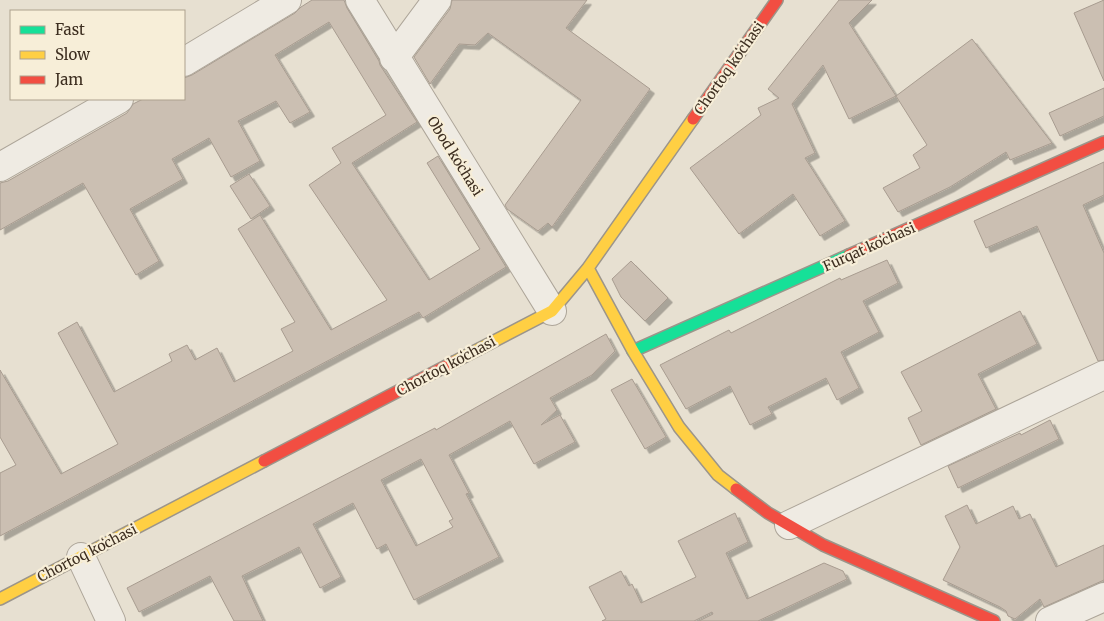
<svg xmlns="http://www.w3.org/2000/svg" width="1104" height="621" font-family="Merriweather,serif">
<defs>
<filter id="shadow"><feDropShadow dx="4.5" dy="4.5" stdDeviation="0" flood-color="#0004"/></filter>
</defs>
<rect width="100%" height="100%" fill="#e7e0d1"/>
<path fill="#cbbfb2" stroke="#a89c90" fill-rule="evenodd" filter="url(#shadow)" d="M312,0H344L347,8L379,61L380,65L417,122L352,163L429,280L480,249L427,163L438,156L506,267L423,318L419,312L0,536V473L16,465L0,437V370L61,474L118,444L58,333L77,322L114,392L172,361L169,354L187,345L195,360L217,348L234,382L293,351L281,329L295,322L238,229L260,215L331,330L387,300L309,185L341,163L332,148L386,115L329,22L275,55L310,112L290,123L276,101L238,121L260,161L231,177L209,138L172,159L183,179L130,209L159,261L136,275L83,183L0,230V183L8,181L127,113L133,104L143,99H184V78L192,75L295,13L301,7Z
M452,0H587L566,28L650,89L552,227L548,223L538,231L507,209L505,205L581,100L488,33L475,45L459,44L430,84L414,57L450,9Z
M839,0H872L849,23L896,96L849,119L823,65L792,104L815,153L805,158L845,221L820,236L793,194L739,234L690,168L761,115L758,108L779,98L768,89Z
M1104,0V81L1074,13Z
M972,39L1052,143L1010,160L1006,152L950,187L898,212L883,188L920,168L913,155L927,145L896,96Z
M1104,88V116L1060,136L1049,113Z
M1104,162V195L1083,205L1104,253V360L1098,361L1037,226L986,248L974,221Z
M249,174L270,206L251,219L230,186Z
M887,260L898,283L863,301L879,332L841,352L859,388L837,400L826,378L768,407L772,414L750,425L730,386L686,409L660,365L729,330L731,333L840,278L841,280Z
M631,261L668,298L645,321L621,297L612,279Z
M1020,311L1037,344L978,374L996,409L921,445L908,418L922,411L901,372Z
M606,334L615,351L592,375L550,398L557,410L541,425L560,415L575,442L534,464L510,421L449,455L469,493L466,494L499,557L414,600L386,544L377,549L353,503L313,524L341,577L320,588L299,547L242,576L263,621H234L210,576L139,612L127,588L435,428L436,430ZM421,459L453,519L449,521L453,527L416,546L381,480Z
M632,379L666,437L645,449L611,390Z
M1050,420L1059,439L958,488L948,466L1020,433L1021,435Z
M967,505L976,524L1013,506L1019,519L1030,514L1056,567L1104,545V580L1044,607L1040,599L1015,619L1008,616L1006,611L1000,607L943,580L960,547L945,516Z
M735,513L748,542L726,553L747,599L824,563L843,571L847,579L758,621H699L713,614L712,612L694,621H602L606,619L589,587L621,571L629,586L632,584L641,603L696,577L678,541Z"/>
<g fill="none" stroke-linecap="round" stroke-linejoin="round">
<g stroke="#ada599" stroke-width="30">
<path id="street" d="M360,0L552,311
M394,58L437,0
M184,62L287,0
M0,167L119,99
M789,525L1104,375
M81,557L111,621
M1050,621L1104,597"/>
</g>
<g stroke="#9c958a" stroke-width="14">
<path id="fast" d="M633,351L849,255"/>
</g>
<g stroke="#9c958a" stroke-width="14">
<path id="slow" d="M588,268L633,351L679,427L718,475L736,489
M454,362L552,311L588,268L693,119
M0,599L264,461"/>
</g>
<g stroke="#9c958a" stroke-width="14">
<path id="jam" d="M693,119L777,0
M849,255L1104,142
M264,461L454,362
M736,489L768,513L823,545L994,621"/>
</g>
<use href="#street" stroke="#efebe3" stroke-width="28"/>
<use href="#fast" stroke="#16e098" stroke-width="11"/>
<use href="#slow" stroke="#ffcf43" stroke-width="11"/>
<use href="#jam" stroke="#f24e42" stroke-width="11"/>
</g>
<g text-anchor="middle" stroke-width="4.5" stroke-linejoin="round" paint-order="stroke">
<g font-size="14" fill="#3d2e20" stroke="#f7eed8">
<text transform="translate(729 68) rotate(-55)" y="5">Chortoq koʻchasi</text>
<text transform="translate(455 156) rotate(58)" y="5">Obod koʻchasi</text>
<text transform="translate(869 247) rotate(-24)" y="5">Furqat koʻchasi</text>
<text transform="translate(446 366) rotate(-28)" y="5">Chortoq koʻchasi</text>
<text transform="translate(87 553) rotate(-27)" y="5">Chortoq koʻchasi</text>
</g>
</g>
<rect x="10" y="10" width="175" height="90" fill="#f7eed8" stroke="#ada18e"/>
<rect x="20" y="26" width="25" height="8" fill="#16e098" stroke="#ada18e"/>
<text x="55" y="35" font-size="15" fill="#3d2e20">Fast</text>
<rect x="20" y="51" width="25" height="8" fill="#ffcf43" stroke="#ada18e"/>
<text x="55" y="60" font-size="15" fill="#3d2e20">Slow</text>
<rect x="20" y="76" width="25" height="8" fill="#f24e42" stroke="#ada18e"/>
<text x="55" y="85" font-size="15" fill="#3d2e20">Jam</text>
</svg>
